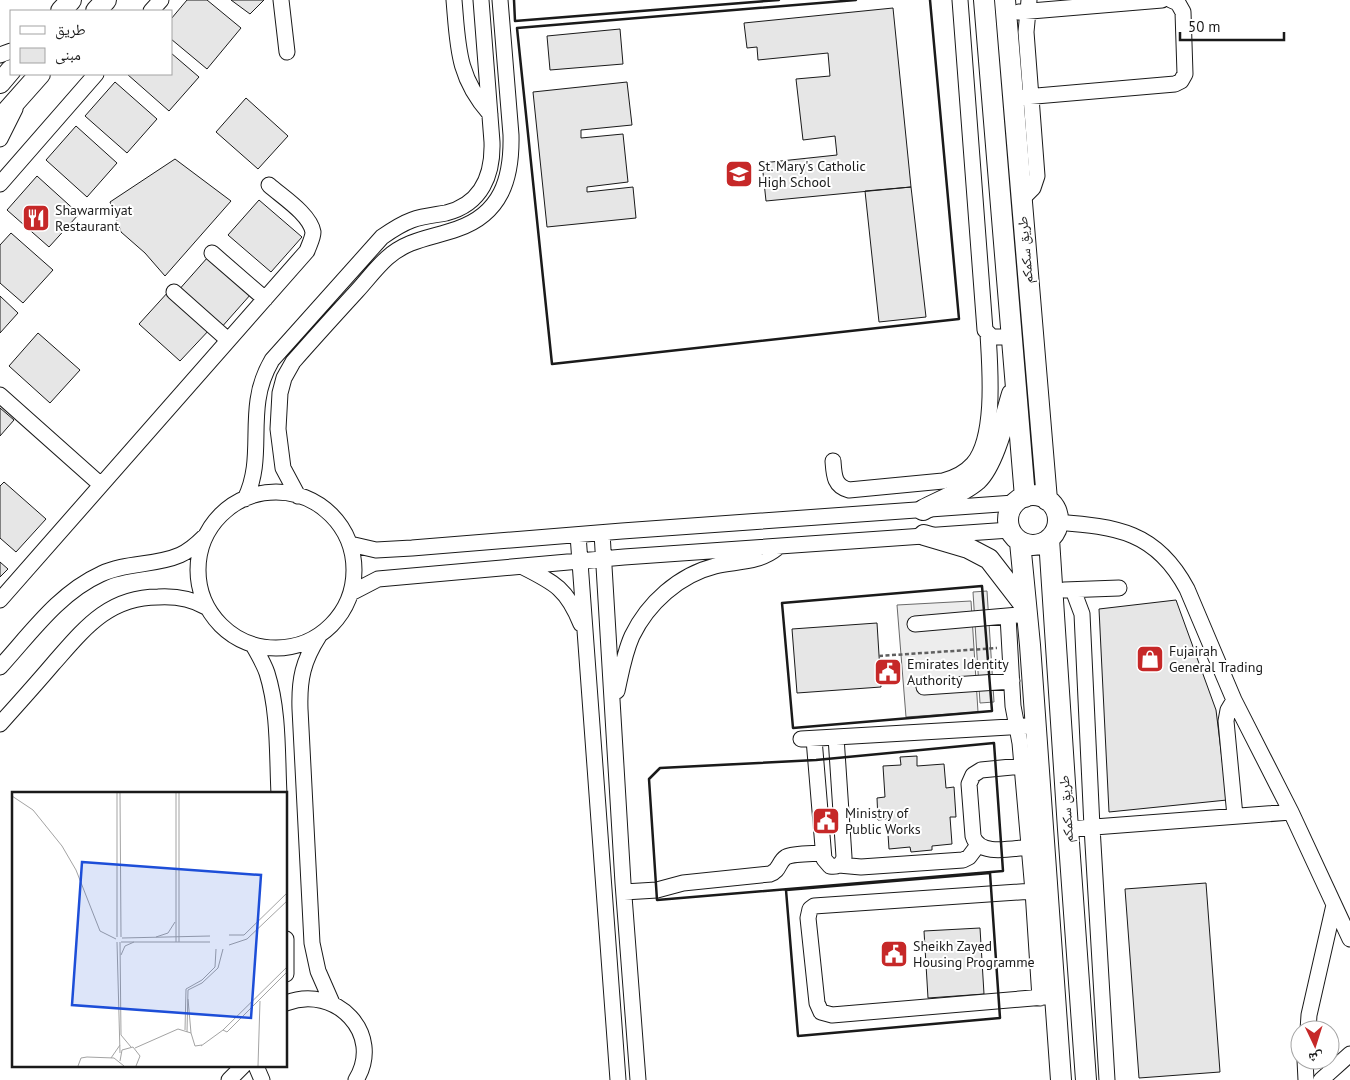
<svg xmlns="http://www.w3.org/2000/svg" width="1350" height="1080" font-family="'PT Sans','Noto Naskh Arabic',sans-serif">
<rect width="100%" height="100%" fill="#fff"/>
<path fill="#ededed" stroke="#6a6a6a" d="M987,591L994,702L980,703L973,592Z
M971,601L978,712L906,717L897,605Z"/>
<path fill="#e6e6e6" stroke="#1a1a1a" d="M187,0H207L241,28L207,69L171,39V19Z
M231,0H264L250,14Z
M893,8L911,187L766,201L762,163L837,155L835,136L803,140L796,79L830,76L828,53L758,60L757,47L747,48L744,23Z
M620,29L623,64L550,70L547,36Z
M171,53L199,77L169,111L127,74H171Z
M115,82L157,119L127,153L85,116Z
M627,82L632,125L581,130V138L623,134L628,182L587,187V192L633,187L636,218L547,227L533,92Z
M246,98L288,136L258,169L216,132Z
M76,126L117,163L87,197L46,160Z
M175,159L231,201L165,276L145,253L121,232L110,202Z
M37,176L79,214L49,247L7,210Z
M911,187L926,317L879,322L865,191Z
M259,200L302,237L271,272L228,235Z
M11,233L53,270L23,303L0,283V245Z
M208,257L251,294L220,329L177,292Z
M169,291L211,328L180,361L139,324Z
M0,296L18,313L0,333Z
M38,333L80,370L50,403L9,366Z
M0,408L14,420L0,436Z
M4,482L46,519L16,552L0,538V486Z
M0,562L8,569L0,577Z
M1176,600L1216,710L1227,800L1109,812L1099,609Z
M877,623L881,687L797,693L792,629Z
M917,756V766L944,764L946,788L954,787L956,817H950L952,844L932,846V850L911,852L910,847L889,849L887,819L878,820L877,798L885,797L883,766L901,765L900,757Z
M1206,883L1220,1072L1139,1078L1125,889Z
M980,928L984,994L928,998L924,931Z"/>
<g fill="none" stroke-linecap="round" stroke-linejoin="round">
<g stroke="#1a1a1a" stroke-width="17">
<path id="minor" d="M281,0L287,52
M454,0C458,46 457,77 490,114
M960,0L985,330L992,337H1011
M151,11L161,0
M1019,12L1162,0
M0,55L11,51
M1013,98L1175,84L1181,81L1185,74L1183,12L1178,3L1171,0
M0,139L15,109
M0,184L96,74
M1021,200L1033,188L1037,176L1026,32L1029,0
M212,253L265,299
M174,292L228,340
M0,395L101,485
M833,461C834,475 834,486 849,490L943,481C955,478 965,473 973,464C996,437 990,368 988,334
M198 570a78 78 0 1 1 156 0a78 78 0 1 1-156 0Z
M298,496L283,468L278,429L280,393L284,378L293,362C314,338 335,315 357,291C367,280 376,268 387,258C408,239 432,238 457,229C501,214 512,179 511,135L500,0
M245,499C261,467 253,434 258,400C260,385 265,372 272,360L382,237C392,230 401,224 412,220C423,216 435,215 446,213C482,204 493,174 492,142L481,0
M1057,522C1117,527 1156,531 1187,589L1234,700L1291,812L1350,939
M602,533L623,883L638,1080
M578,535L618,1080
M350,544L376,550L412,548L622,531L1014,503
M523,567C555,583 567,589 581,624
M1064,590L1119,588
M1073,590L1082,614L1092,827L1107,1080
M351,593L378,579L624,557L1010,530
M0,600L307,251C309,245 313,238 313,232C310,214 281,196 269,185
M1008,616L1013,706L1020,743L1033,891L1040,998
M915,624L1019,615
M319,636C303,661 299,679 300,709L312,943L318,971L332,1003
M253,645C258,654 264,664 267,673C279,711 277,755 279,794
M0,667C31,633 59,593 101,574C126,562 155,566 180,555C189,551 197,544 204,537
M924,687L1012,681
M617,691C621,673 624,654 632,636C648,603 679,575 715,566C736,561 759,563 777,548
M1234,700L1228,710L1226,721L1235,816
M0,724C18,704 36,684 53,664C84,629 108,597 158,597C175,596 192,599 206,607
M801,739L1027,726
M814,739L824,859L830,866C837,867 842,865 844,857L836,737
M1022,766L981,770L973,775L969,784L973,836C979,857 1013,848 1030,847
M1068,829L1291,812
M839,865L861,867L963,860L969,857L978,845
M1033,891L814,906L810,909L808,918L817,1003L821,1012L832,1015L1056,996
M624,892L657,890L683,883L770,874C780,871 778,862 786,857C794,853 814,854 823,853
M286,939V974
M286,1003C336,984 384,1034 356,1080
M1308,1030L1309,1015L1334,905
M1305,1060L1306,1080
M256,1066L262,1080
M229,1080L243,1066
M1321,1080L1350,1054"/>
</g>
<g stroke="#1a1a1a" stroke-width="22">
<path id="major" d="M984,0L1025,497
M1005,0L1047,500
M61,11L71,0
M96,11L106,0
M0,83L11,70
M0,119L40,74
M1008 520a25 25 0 1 1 50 0a25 25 0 1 1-50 0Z
M923,510C940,501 962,493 977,480C994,464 1005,417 1012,394
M924,535L968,548L989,559L1026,607
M1049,539L1068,829L1086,1080
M1020,542L1030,645L1061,1080"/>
</g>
<path stroke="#5f5f5f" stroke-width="2.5" stroke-dasharray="4 2.5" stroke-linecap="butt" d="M879,656L997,648"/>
<use href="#minor" stroke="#fff" stroke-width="15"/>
<use href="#major" stroke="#fff" stroke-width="20"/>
<path stroke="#1a1a1a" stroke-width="2.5" d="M514,0L515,21L779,0
M856,0L517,28L552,364L959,319L930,0
M982,586L992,711L793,728L782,603Z
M994,743L1003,871L657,900L649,779L660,768L816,760Z
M990,873L1000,1018L798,1036L786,890Z"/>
</g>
<defs>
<g id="school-square" transform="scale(1.4375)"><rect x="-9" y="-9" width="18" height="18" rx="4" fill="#c62828" stroke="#fff"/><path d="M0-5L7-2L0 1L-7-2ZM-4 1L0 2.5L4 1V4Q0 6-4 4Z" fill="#fff"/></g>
<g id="restaurant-square" transform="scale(1.4375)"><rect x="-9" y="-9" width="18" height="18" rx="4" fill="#c62828" stroke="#fff"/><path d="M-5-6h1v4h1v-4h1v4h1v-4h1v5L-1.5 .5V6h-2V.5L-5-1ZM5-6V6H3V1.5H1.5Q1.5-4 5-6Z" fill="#fff"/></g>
<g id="shop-square" transform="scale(1.4375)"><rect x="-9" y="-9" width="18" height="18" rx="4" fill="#c62828" stroke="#fff"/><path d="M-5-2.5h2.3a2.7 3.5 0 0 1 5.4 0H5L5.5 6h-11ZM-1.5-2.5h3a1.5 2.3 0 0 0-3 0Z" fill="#fff"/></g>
<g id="civic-square" transform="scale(1.4375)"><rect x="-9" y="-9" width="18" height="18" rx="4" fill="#c62828" stroke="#fff"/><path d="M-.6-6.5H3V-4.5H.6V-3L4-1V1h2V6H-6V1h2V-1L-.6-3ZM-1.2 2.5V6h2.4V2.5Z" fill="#fff"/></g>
</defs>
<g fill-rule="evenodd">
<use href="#school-square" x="739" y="174"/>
<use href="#restaurant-square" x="36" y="218"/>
<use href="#shop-square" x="1150" y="659"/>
<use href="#civic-square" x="888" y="672"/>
<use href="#civic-square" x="826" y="821"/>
<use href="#civic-square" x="894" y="954"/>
</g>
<g text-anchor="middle" stroke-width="4" stroke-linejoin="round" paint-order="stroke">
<g font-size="14" fill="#1a1a1a" stroke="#fff" text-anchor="start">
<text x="758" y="171">St. Mary's Catholic<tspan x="758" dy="16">High School</tspan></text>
<text x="55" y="215">Shawarmiyat<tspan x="55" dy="16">Restaurant</tspan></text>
<text x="1169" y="656">Fujairah<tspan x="1169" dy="16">General Trading</tspan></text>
<text x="907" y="669">Emirates Identity<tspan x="907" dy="16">Authority</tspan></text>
<text x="845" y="818">Ministry of<tspan x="845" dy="16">Public Works</tspan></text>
<text x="913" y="951">Sheikh Zayed<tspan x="913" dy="16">Housing Programme</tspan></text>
</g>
<g font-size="14" fill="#1a1a1a" stroke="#fff">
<text transform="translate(1025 250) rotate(-95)" y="5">طريق سكمكم</text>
<text transform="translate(1066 809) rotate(-94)" y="5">طريق سكمكم</text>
</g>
</g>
<g transform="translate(12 792)">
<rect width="275" height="275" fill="#fff"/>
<path fill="none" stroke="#a3a3a3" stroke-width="1" d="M105,1V145M108,1L109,145M164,1V150M167,1V150M0,4L21,18L50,54L64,78L88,139L104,147M217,143H232L275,101M144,145L156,141L163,130M110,146L198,144M105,150L108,261M108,150L109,243L119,255M109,150H198M217,153L235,147L275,109M109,163L113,154L122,150M176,207L179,241M173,238L174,197L190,188L203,175L204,157M175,240L176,198L190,191L206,176L211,157M215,240L211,238L275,175M215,240L275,180M189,254L211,238M123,256L166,237L179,241L183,254L190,253M99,266L108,253M108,269L110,258L121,255L128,264L124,274M66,274L69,266L75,265L102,266L112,274M246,274L248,209"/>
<path fill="#1d4ed8" fill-opacity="0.15" stroke="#1d4ed8" stroke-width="2.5" d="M70,70L249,83L239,226L60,213Z"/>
<rect width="275" height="275" fill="none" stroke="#1a1a1a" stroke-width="2.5"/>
</g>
<rect x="10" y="10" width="162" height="65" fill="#ffffff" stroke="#a3a3a3"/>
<rect x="20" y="26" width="25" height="8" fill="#ffffff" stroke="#a3a3a3"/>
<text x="55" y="35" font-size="15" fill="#1a1a1a">طريق</text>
<rect x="20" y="48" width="25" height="15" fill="#e6e6e6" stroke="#a3a3a3"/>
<text x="55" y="60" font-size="15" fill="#1a1a1a">مبنى</text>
<g transform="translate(1315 1045) rotate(176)"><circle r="24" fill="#ffffff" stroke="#a3a3a3"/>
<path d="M0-4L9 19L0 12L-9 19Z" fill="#c62828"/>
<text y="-8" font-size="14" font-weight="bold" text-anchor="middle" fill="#1a1a1a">ش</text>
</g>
<path d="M1180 32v8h104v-8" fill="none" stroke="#1a1a1a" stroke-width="2.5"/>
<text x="1188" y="32" font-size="15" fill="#1a1a1a" stroke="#ffffff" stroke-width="4" paint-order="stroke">50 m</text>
</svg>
